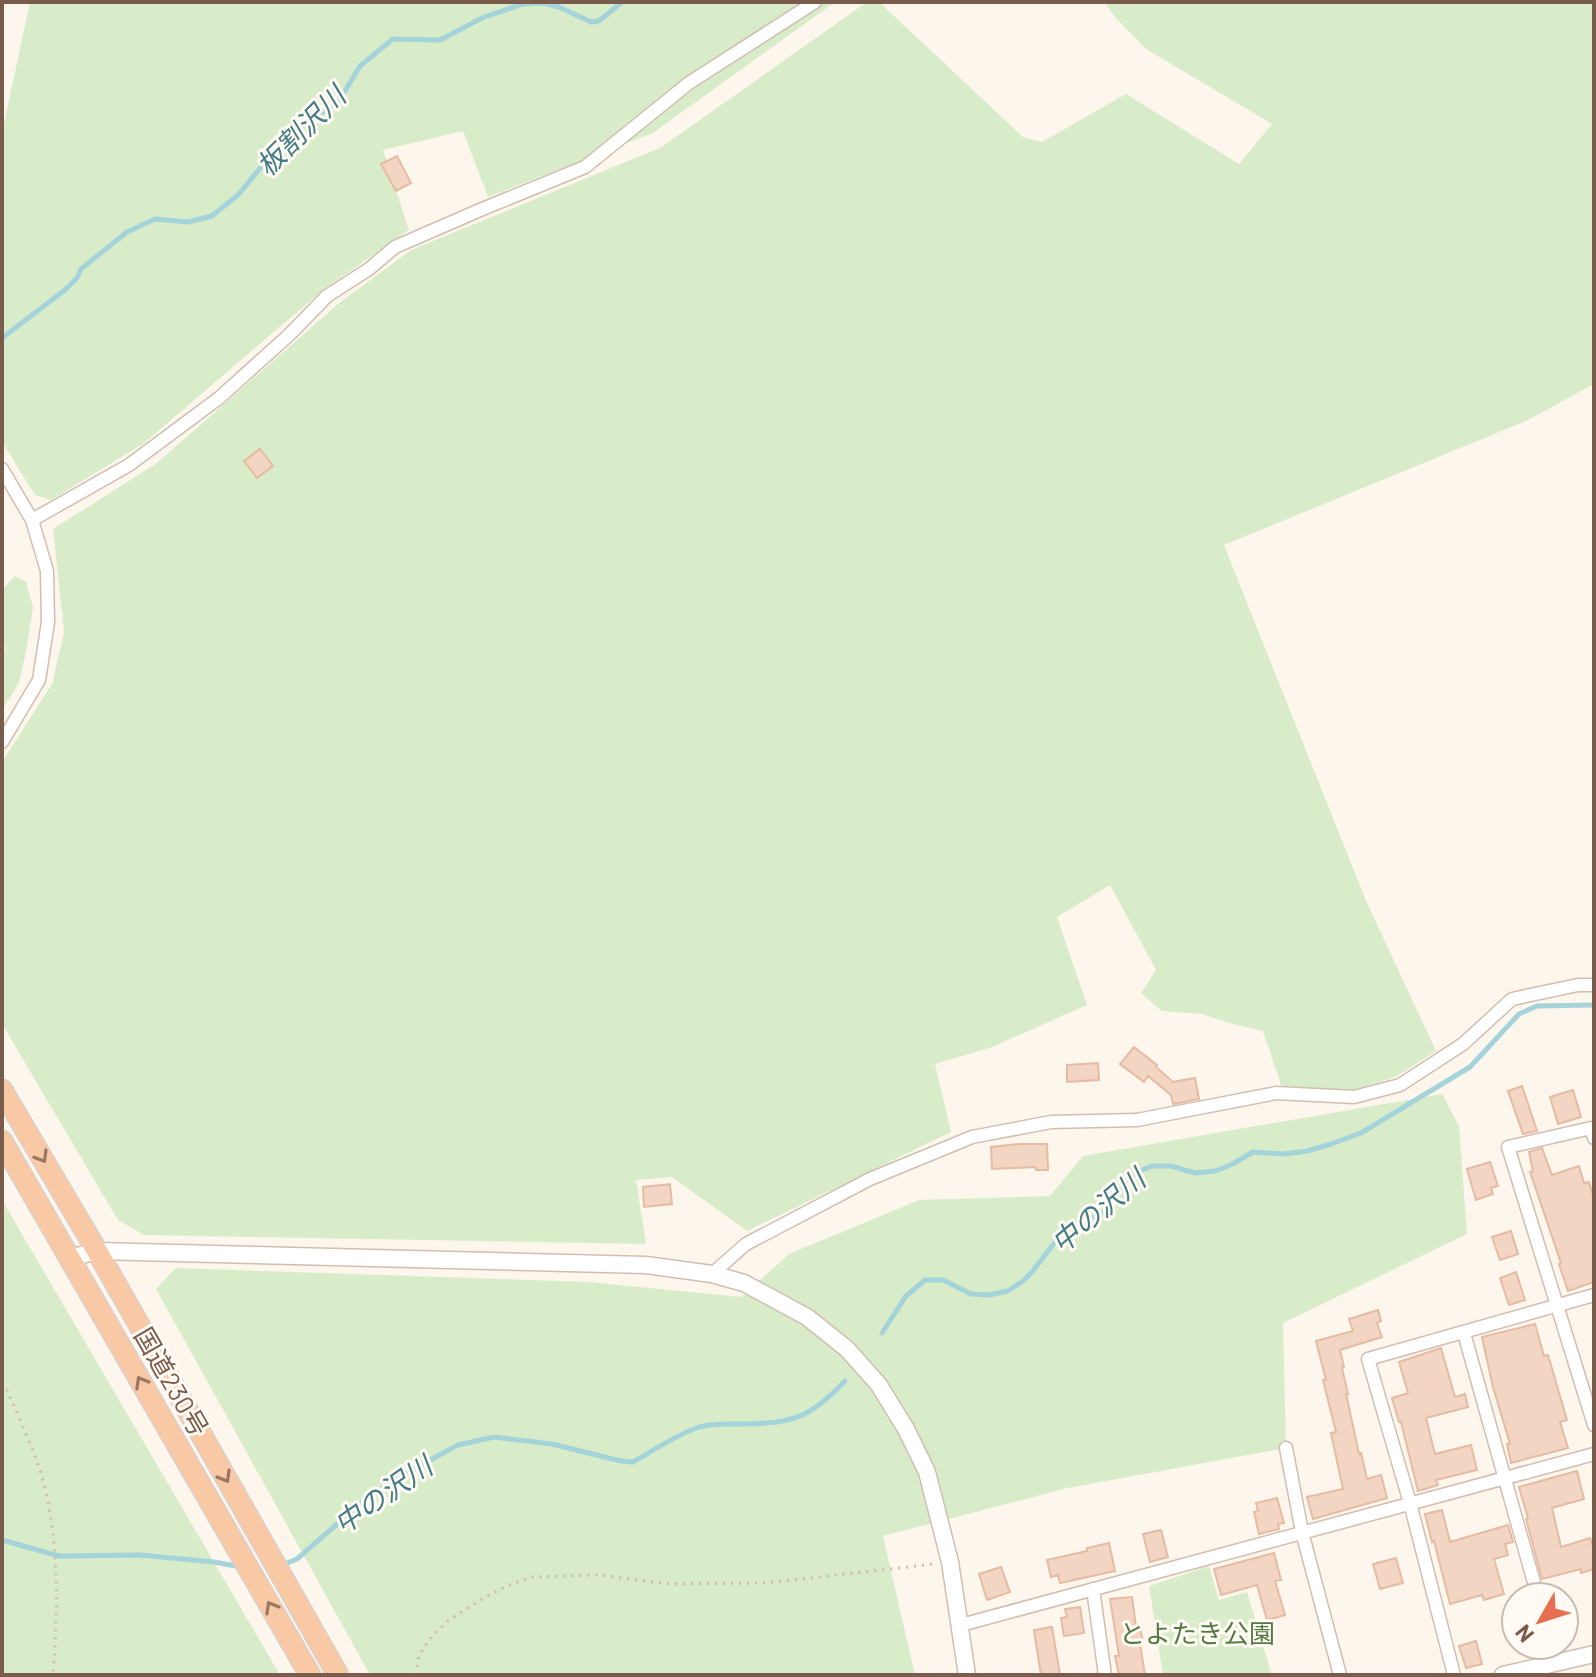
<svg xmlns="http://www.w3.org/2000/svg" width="1596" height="1677" font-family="Barlow,'Noto Sans JP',sans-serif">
<rect width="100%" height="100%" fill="#fdf6ec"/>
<path fill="#d8ecc9" d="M30,2H835L653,133L488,197L463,131L383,150L409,230L323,290L143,444L51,500L35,495L2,442V133Z
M867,2H879L1023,137L1042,142L1126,94L1239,164L1272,124L1146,49L1116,18L1104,2H1594V384L1526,421L1224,545L1367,903L1436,1051L1397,1076L1353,1091L1282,1088L1263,1031L1233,1024L1202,1014L1162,1011L1141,993L1156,970L1110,885L1057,917L1087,1005L992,1047L935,1064L951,1132L747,1231L672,1177L636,1180L646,1244L144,1235L118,1220L2,1024V762L52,684L64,632L53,529L157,463L338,304L411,250L660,148Z
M15,576L26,582L33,607L26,652L19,683L2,710V653L6,648L2,644V590Z
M1442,1094L1459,1126L1467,1234L1283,1323L1286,1448L1068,1488L883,1536L915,1675H370L156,1289L176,1268L588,1282L741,1297L789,1254L919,1200L1050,1196L1083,1156Z
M2,1200L280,1675H2Z
M1209,1566L1219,1600L1247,1592L1272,1675H1163L1149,1586Z"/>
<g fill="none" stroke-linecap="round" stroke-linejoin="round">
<path stroke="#a5d3da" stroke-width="5" d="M2,338L65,290L77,278L81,269L127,232L155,219L188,222L212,216L238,195L286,137L339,101L360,66L393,39L440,40L484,17L523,4L543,3L559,7L591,22L599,21L622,2
M882,1333L906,1296L925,1280H943L971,1294L989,1295L1008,1291L1023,1281L1032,1272L1062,1233L1076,1223L1102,1215L1125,1183L1137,1172L1152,1166H1171L1195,1173L1215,1171L1233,1164L1253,1152L1284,1154L1307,1151L1331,1144L1361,1133L1470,1067L1519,1014L1537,1006L1594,1005
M2,1540L59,1556L140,1555L214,1562L241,1567
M282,1565L297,1559L361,1503L397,1478L458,1445L494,1437L552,1444L621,1461L633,1462C652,1451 678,1434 699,1427C712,1423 728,1424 742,1424C793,1423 809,1419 845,1381"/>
</g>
<path fill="#f3d5c3" stroke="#e6bba3" stroke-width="2" d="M397,156L411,183L396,191L381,164Z
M260,449L273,466L257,478L244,461Z
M1134,1047L1157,1065L1156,1067L1173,1082L1195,1078L1199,1099L1173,1104L1171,1095L1148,1076L1144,1082L1120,1064Z
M1098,1063L1099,1080L1067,1082V1065Z
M1522,1086L1537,1131L1523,1134L1508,1091Z
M1573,1090L1581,1117L1558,1124L1550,1097Z
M1018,1144H1047L1048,1170H1036L1035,1167L992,1169L991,1147Z
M1542,1148L1552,1175L1579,1166L1584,1183L1589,1182L1594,1199V1282L1568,1291L1559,1264L1561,1263L1530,1172L1533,1171L1529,1152Z
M1490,1162L1498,1186L1491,1188L1493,1194L1476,1200L1467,1169Z
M670,1184L672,1204L644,1207L643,1187Z
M1511,1231L1518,1254L1500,1260L1492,1237Z
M1516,1272L1525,1300L1509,1305L1500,1278Z
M1378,1310L1381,1321L1377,1323L1382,1337L1340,1350L1344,1367L1342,1368L1348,1394H1346L1359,1454L1361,1453L1367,1479L1381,1475L1387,1498L1313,1519L1307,1497L1343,1489L1331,1433L1336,1432L1323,1380H1326L1316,1341L1353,1331L1349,1319Z
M1535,1324L1544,1356L1548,1355L1567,1420L1560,1422L1568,1448L1511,1463L1507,1444H1510L1493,1387L1482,1337Z
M1441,1348L1455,1397L1465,1394L1468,1407L1426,1418L1435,1454L1471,1445L1477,1470L1436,1480L1438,1485L1418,1491L1401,1422H1399L1392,1398L1408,1393L1399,1362Z
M1577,1471L1584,1499L1552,1508L1561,1547L1590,1538L1594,1550V1569L1581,1573V1569L1542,1579L1526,1519L1528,1518L1519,1487Z
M1277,1498L1284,1523L1278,1524L1279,1529L1259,1534L1254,1512L1258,1511L1256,1503Z
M1442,1510L1450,1542L1508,1525L1513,1542L1505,1544L1508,1555L1494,1559L1504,1594L1484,1600L1482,1595L1450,1604L1434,1541L1432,1542L1425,1514Z
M1161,1530L1168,1557L1150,1562L1143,1534Z
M1109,1543L1115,1571L1060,1583L1058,1575L1051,1577L1047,1560L1087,1551V1548Z
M1274,1553L1281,1580L1275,1581L1285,1615L1267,1620L1257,1585L1221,1595L1214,1569Z
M1396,1558L1403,1583L1380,1589L1373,1564Z
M1001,1567L1010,1592L987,1600L979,1574Z
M1132,1597L1136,1627L1140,1626L1143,1643L1140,1644L1145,1675H1119L1115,1656H1119L1110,1599Z
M1080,1607L1084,1633L1064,1636L1061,1618L1067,1617L1065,1609Z
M1052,1627L1060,1675H1041L1034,1630Z
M1476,1641L1482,1664L1466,1668L1459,1646Z"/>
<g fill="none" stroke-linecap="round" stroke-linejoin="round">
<g stroke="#d1beb0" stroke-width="15">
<path id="minor" d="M2,469L32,520L47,571L48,622L39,680L2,742
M32,520L129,465L219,398L289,335L327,296L369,269L395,247L480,210L585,167L689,83L815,2
M1594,1138L1591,1128L1508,1147L1594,1425
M712,1274L746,1244L870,1179L972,1137L1051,1122L1137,1120L1276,1093L1354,1097L1400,1085L1463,1044L1512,999L1578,985H1594
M1464,1333L1538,1597
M1286,1448L1302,1532L1340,1675
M1093,1589L1105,1675
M961,1625L1594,1454
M1551,1645L1556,1662
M1454,1675L1410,1503L1368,1359L1594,1295"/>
</g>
<g stroke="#d1beb0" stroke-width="19">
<path id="tertiary" d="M70,1258L97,1251L646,1265L712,1274L744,1283L807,1317L847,1349L879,1385L906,1429L927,1472L950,1562L967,1675
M1503,1675L1594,1654"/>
</g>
<g stroke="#dad1cd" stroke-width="23">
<path id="trunk" d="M2,1090L97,1251L338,1675
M2,1141L310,1675"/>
</g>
<path stroke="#d9b8a5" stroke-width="3" stroke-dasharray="2 6" stroke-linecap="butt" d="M2,1383L7,1390C18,1416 31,1443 40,1470C60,1536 58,1607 53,1675
M416,1675L419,1655L432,1636L449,1620L487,1596L511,1584L533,1577L599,1575L672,1584L765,1583L934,1564"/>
<use href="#minor" stroke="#fff" stroke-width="12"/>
<use href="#tertiary" stroke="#fff" stroke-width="16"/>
<use href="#trunk" stroke="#f9c8a4" stroke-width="20"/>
</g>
<defs><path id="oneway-chevron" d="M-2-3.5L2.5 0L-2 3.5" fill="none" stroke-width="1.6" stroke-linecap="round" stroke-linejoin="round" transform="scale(2)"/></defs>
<g stroke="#9a7763">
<use href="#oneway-chevron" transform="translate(42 1157) rotate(59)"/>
<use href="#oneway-chevron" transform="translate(141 1382) rotate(-120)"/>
<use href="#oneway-chevron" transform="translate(225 1477) rotate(60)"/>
<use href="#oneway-chevron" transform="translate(271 1607) rotate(-120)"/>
</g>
<g text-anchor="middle" stroke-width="6" stroke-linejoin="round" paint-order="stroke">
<g font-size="26" fill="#7a5c4d" stroke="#fffaf3">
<text transform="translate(171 1382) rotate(60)" y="9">国道230号</text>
</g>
<g font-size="26" fill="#537a41" stroke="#fffaf3">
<text x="1197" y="1643">とよたき公園</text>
</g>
<g font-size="28" font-style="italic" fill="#437c86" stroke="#fffaf3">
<text transform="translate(301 131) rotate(-45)" y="10">板割沢川</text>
<text transform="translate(1098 1211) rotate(-40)" y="10">中の沢川</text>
<text transform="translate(383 1495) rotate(-35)" y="10">中の沢川</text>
</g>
</g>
<rect width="1596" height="1677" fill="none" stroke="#7a5c4d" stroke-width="8"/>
<g transform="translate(1540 1621) rotate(231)"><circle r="38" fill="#fffaf3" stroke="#cabbb1" stroke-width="2"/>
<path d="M0-6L14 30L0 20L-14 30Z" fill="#e76f51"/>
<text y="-12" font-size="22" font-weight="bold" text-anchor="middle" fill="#7a5c4d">N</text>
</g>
</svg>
